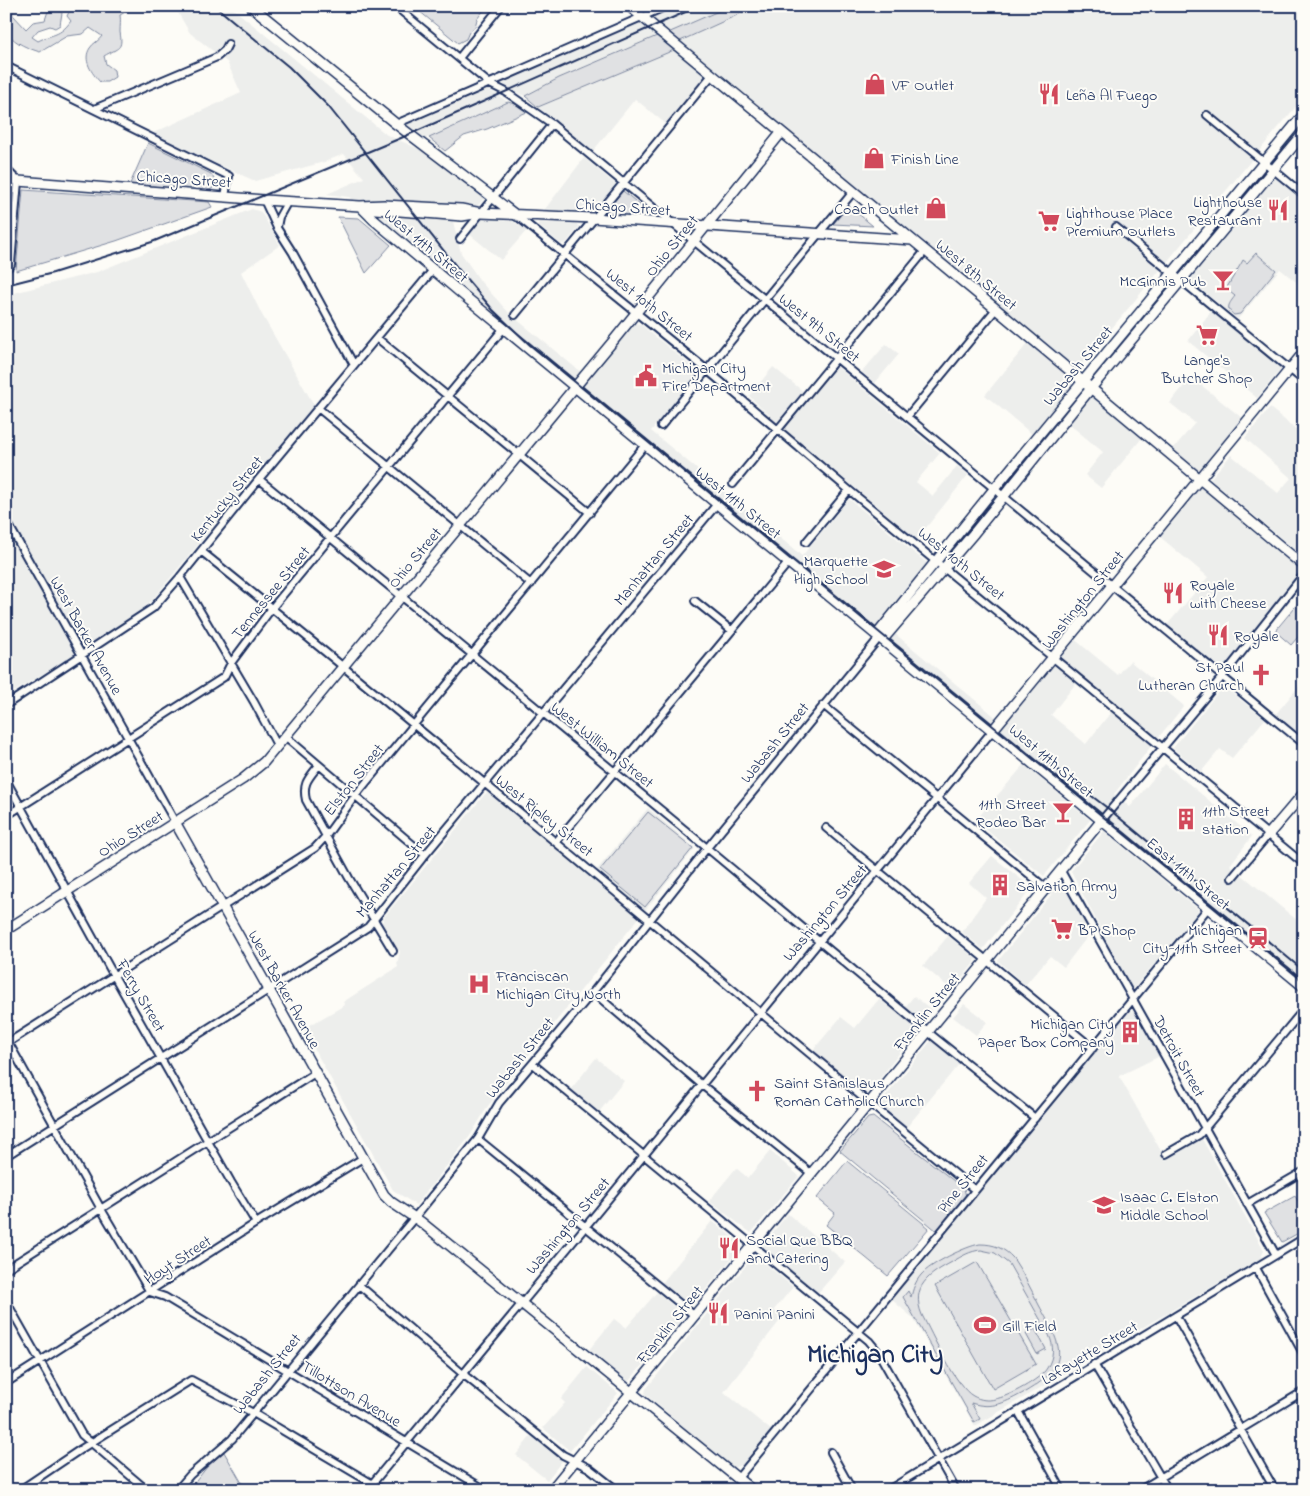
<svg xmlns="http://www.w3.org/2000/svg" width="1310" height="1496" font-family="'Indie Flower',sans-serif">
<rect width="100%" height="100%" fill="#fdfcf7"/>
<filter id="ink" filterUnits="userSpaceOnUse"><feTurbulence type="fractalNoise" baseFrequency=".02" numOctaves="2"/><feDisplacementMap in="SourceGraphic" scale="10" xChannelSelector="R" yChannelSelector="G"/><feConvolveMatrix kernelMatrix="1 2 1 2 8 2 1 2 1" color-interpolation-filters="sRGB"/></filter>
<g filter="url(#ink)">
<path fill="#edeeec" d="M174,6H230L387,135L419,149L485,197L476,208L449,206L461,253L481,282L509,313L588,378L633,323L640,324L695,369V376L651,431L802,556L849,499L928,564L882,623L1004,724L1053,665L1076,683L1051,715L1086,744L1111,712L1152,745L1114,794L1130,807L1165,764L1252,836L1230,865L1304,926V986L349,197L327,194L364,178L344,154L324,162L255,181L151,134L241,93L227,62L190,33Z
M677,6H730L668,33L654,19V17Z
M757,6H1304V97L1077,370L678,42Z
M643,22L657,36L559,78L525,96L506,88L504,84L505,81Z
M674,50L705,76L666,124L635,99L593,151L538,107Z
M485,89L489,90L508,102L423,140L411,129L407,124Z
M584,158L615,184L592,214L542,213Z
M1272,175L1304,202V288L1280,269L1238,319L1187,278L1231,228Z
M252,209L261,212L280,245L241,272L261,313L314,405L152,600L133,617L6,697V295L97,272Z
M481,218L512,221L527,230L501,260L468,233Z
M540,222L576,223L579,227L566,243L561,244L538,225Z
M1212,310L1282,368L1257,398L1188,341Z
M1028,343L1075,384L1033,435L985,395Z
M886,344L899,354L875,383L862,372Z
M836,366L940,453L916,482L933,496L957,466L968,475L917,539L784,429L749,396L773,367L810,397Z
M1191,377L1242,418L1199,471L1173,449L1195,423L1170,403Z
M1091,395L1142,438L1101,488L1085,475L1103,452L1069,424Z
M1270,408L1304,436V557L1210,479L1231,455L1278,493L1291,478L1245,438Z
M1200,486L1302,570L1222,672L1167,625L1208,577L1159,536Z
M1073,638L1118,675L1130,661L1184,706L1158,738L1059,656Z
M1304,680V738L1275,715Z
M1223,686L1265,719L1232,758L1220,749L1201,772L1173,748Z
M1024,765L1090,820L1044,876L975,821Z
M489,793L591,877L648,808L695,848L488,1106L470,1136L416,1205L393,1190L303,1029L345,1005L343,1002L398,967L397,963L400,952L382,923L384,917L485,794Z
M1104,831L1199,910L1134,988L1131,987L1122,971L1071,871Z
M992,856L1032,888L983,949L962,932L986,898L969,883Z
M1058,886L1062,887L1068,894L1091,932L1064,967L1050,956L1025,985L998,961Z
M948,936L976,959L975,962L952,990L923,966Z
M914,996L932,1010L923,1022L905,1007Z
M879,999L918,1029L871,1090L867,1092H863L813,1050L841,1017L855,1028Z
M964,1004L987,1022L976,1035L953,1017Z
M1132,1011L1137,1013L1160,1056L1119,1076L1166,1160L1202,1139L1264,1250L1261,1258L975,1426L913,1318L891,1299L1128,1013Z
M930,1042H936L960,1063L906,1128L882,1108V1101Z
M596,1058L624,1081L599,1112L571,1089Z
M770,1151L799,1176L751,1233L709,1201L736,1168L748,1178Z
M788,1214L845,1262L817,1294L764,1247V1243Z
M712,1221L739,1242L741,1247L694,1304L688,1305L662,1283Z
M756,1256L793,1287L774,1310L782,1318L724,1392L772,1431L746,1463L733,1468L645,1394L646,1389L752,1258Z
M657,1292L682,1314L683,1318L629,1381L620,1378L588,1351L614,1319L626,1328Z
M587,1367L618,1393L570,1451L543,1428L565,1403L561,1399Z
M531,1436L562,1461L547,1480L516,1455Z"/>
<path fill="#e0e1e3" stroke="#7e88a0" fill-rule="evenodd" d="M6,6H11L13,15L26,29L33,22L45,20L48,11L52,7L57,8L62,13L60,25L55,28L50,26L38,30L32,37L38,41C54,33 59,37 71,21L67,16L70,10L67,6H136L120,15C121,21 120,26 120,32C123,50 119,47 104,56L106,64L114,70L115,77L107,82H100C92,73 82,60 90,48C93,43 99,41 102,36L90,28L83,34L67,36L40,52C30,49 14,43 9,34L12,27L6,22Z
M413,6H487L477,19L475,27L469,32L466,39L458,43Z
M730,6H757L678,42L668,33Z
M657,36L674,50L538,107L525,96L559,78Z
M508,102L515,104L527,112L487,129L464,136L445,151L429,138Z
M148,143L211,174L214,179L213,188L210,190L204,191L130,184Z
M23,190L209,202L212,207L116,241L16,271Z
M623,191L653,216L652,218L607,216L605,213L606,209Z
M849,206L873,226L833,224Z
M338,217L359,218L391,245L366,273Z
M1256,253L1276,270L1240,314L1234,315C1225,308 1229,304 1235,296L1226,289L1242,262L1243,260L1247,263Z
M1304,596V630L1291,645L1275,631Z
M648,812L693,848L645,907L600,870Z
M873,1117L964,1189L966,1196L937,1231L840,1151L868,1118Z
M847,1161L929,1228L888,1276L826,1225L835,1213L817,1198Z
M1295,1196L1304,1211V1230L1282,1242L1264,1213Z
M980,1244C994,1244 1004,1248 1013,1258C1023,1273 1031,1289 1039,1305C1062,1347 1073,1364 1025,1392C1006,1402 993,1410 971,1403L980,1419L974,1422L903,1297L908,1291L911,1297C913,1289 915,1282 921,1275C930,1264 966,1246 980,1244ZM981,1250L995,1253L1009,1264L1049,1335C1054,1346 1054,1357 1047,1368C1041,1379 1008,1397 995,1399C988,1401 980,1400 973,1396C956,1387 932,1334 922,1315C910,1286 930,1274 952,1262C962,1256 970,1251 981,1250Z
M977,1262L1036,1364L993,1389L935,1286Z
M1035,1329L1046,1349L1037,1354L1026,1334Z
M224,1452L246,1490H189L207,1467Z"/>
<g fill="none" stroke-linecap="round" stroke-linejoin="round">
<g stroke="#1b2f5e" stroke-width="10">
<path id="minor" d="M395,6L490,84L506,92L552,124L1304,744
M459,58L501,6
M6,66L229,176L225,196
M94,109L217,57L225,50L228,44
M1207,115L1304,195
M396,124L667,6
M6,169L18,181
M6,180L18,181
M264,200L277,228L293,253L354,365
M517,216L707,370L849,490L1304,864
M277,227L279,217L288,201
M1116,227L1304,381
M460,239L552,124
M6,270L11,264L18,181
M515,315L712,75
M377,338L590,513
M318,408L531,584
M907,417L996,309
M661,426L853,192
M259,479L707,848L928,1032L1035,1118
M733,484L925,251
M6,520L175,822
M806,542L849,490
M201,551C462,761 716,978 975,1190
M180,577L254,702L277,745
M695,601L731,630
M6,705L153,608L180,577L259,479L433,270
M823,705L1046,888
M285,736L425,855
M319,765C309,778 302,783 306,800L349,878L393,951
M6,780L113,974L231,1182L256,1223
M6,816L224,677L231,663L272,608L504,328
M1102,820L1223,676L1304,574
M826,828L1093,1048
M556,842L788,563
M1061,871L1276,1255
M1232,878L1268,835
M593,992L702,1085L812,1174
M6,1038L101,1209L150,1292L165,1297L486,1490
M6,1044L315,848L326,836L355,796L645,445
M533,1064L869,1341L878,1352L956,1490
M478,1139L695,1316
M1166,1154L1199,1135L1304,1009
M6,1156L368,927L425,855L717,504
M1247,1204L1304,1171
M1256,1268L1304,1355
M6,1269L315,1073
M359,1285L463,1374L563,1455L589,1468L617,1490
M6,1301L82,1435L147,1490
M1176,1316L1275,1490
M1094,1364L1168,1490
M6,1383L256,1223L363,1158
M1018,1411L1062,1490
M831,1452L852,1490
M738,1478L1208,908
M20,1490L81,1449L191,1380L253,1413L383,1490
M177,1490L190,1475L232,1439L415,1217L478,1139L499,1103L593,992L707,848L879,638
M367,1490L586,1226L993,730
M888,1490L1304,1238
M1140,1490L1304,1391"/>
</g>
<g stroke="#1b2f5e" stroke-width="12">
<path id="tertiary" d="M251,6L396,124L517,216
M629,6L996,309L1304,566
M1304,114L994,489L879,632V638L885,637L974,533L1083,398L1304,133
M18,181L264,200L360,206L384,205L461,209L481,213L593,218L912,240
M360,206L374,220L468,299L1304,987
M375,209L462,216L474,214
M993,730L1304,352
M175,822L384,1195L391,1202L421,1222L752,1490
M1268,835L1304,793
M6,930L243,779L264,762L614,340L781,133"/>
</g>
<g stroke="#1b2f5e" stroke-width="12">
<path id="secondary" d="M551,1490L1102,820"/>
</g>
<use href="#minor" stroke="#fdfcf7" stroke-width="6"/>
<use href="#tertiary" stroke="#fdfcf7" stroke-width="9"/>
<use href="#secondary" stroke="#fdfcf7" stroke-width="9"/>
<path stroke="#1b2f5e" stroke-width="2" d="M215,6L289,67L328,106L464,276L493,310L530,345L1304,982
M6,285L53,273L152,242L401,138L699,6
M1042,758L1110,810L1304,971"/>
</g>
</g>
<defs>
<g id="shop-bare" transform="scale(1.725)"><path d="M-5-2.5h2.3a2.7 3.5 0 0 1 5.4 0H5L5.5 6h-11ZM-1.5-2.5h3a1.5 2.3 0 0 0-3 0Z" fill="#d1495b" stroke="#fdfcf7" stroke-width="2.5" paint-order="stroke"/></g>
<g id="restaurant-bare" transform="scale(1.725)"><path d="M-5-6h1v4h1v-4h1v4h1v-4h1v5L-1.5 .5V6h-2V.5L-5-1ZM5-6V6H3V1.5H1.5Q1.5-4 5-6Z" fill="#d1495b" stroke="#fdfcf7" stroke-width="2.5" paint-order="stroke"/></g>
<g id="supermarket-bare" transform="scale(1.725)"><path d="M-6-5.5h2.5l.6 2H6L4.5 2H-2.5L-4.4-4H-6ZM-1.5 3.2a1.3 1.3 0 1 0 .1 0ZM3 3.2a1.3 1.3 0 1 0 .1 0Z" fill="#d1495b" stroke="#fdfcf7" stroke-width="2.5" paint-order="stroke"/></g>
<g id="bar-bare" transform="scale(1.725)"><path d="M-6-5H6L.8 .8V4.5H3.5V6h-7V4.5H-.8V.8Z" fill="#d1495b" stroke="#fdfcf7" stroke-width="2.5" paint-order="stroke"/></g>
<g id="civic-bare" transform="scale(1.725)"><path d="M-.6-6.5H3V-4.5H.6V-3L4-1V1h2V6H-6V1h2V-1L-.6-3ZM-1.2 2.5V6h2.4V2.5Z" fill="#d1495b" stroke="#fdfcf7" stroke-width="2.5" paint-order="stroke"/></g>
<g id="school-bare" transform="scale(1.725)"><path d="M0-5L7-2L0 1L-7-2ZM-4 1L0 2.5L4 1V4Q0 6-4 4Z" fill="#d1495b" stroke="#fdfcf7" stroke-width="2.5" paint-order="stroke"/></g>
<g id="church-bare" transform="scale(1.725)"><path d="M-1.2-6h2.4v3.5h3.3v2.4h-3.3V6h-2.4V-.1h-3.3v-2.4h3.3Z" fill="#d1495b" stroke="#fdfcf7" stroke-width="2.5" paint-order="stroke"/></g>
<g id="building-bare" transform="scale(1.725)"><path d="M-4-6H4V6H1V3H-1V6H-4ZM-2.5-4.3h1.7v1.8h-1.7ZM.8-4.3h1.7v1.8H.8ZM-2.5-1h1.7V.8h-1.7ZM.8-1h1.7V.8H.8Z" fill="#d1495b" stroke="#fdfcf7" stroke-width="2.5" paint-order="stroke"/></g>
<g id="station-bare" transform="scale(1.725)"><path d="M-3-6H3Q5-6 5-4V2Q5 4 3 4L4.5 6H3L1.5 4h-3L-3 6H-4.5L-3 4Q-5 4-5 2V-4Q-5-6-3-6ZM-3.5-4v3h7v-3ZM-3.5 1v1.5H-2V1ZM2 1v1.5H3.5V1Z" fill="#d1495b" stroke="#fdfcf7" stroke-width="2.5" paint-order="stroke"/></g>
<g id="hospital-bare" transform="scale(1.725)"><path d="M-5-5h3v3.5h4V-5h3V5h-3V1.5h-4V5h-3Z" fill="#d1495b" stroke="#fdfcf7" stroke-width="2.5" paint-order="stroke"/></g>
<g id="stadium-bare" transform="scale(1.725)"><path d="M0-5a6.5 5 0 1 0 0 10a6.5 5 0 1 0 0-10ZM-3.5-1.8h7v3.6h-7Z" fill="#d1495b" stroke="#fdfcf7" stroke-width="2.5" paint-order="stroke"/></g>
</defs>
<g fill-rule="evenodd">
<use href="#shop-bare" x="875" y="84"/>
<use href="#restaurant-bare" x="1049" y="94"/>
<use href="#shop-bare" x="874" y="158"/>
<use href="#shop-bare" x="936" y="208"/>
<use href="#restaurant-bare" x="1278" y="210"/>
<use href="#supermarket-bare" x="1049" y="221"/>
<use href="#bar-bare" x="1223" y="280"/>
<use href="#supermarket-bare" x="1207" y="335"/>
<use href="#civic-bare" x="646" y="376"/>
<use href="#school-bare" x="884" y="569"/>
<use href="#restaurant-bare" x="1173" y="593"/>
<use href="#restaurant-bare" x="1218" y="635"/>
<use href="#church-bare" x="1261" y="675"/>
<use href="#bar-bare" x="1063" y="812"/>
<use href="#building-bare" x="1186" y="819"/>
<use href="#building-bare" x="1000" y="885"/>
<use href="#supermarket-bare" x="1062" y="929"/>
<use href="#station-bare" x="1258" y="938"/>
<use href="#hospital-bare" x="479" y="984"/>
<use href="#building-bare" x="1130" y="1032"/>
<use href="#church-bare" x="757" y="1091"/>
<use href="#school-bare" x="1104" y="1205"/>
<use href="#restaurant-bare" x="729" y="1248"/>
<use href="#restaurant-bare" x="718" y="1313"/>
<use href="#stadium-bare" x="985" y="1325"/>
</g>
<g text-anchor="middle" stroke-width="4" stroke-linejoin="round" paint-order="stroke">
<g font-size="16" fill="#1b2f5e" stroke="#fdfcf7" text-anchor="start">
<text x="892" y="90">VF Outlet</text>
<text x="1066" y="100">Leña Al Fuego</text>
<text x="891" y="164">Finish Line</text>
<text x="1262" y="207" text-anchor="end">Lighthouse<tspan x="1262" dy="18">Restaurant</tspan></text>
<text x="919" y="214" text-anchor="end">Coach Outlet</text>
<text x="1066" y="218">Lighthouse Place<tspan x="1066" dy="18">Premium Outlets</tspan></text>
<text x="1206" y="286" text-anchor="end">McGinnis Pub</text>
<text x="1207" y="365" text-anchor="middle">Lange's<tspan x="1207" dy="18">Butcher Shop</tspan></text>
<text x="662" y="373">Michigan City<tspan x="662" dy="18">Fire Department</tspan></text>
<text x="868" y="566" text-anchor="end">Marquette<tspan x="868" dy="18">High School</tspan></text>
<text x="1190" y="590">Royale<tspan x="1190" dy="18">with Cheese</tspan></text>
<text x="1234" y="641">Royale</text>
<text x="1244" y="672" text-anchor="end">St Paul<tspan x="1244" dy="18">Lutheran Church</tspan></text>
<text x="1046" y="809" text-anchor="end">11th Street<tspan x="1046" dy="18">Rodeo Bar</tspan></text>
<text x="1202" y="816">11th Street<tspan x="1202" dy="18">station</tspan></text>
<text x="1016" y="891">Salvation Army</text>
<text x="1078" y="935">BP Shop</text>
<text x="1242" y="935" text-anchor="end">Michigan<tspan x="1242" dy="18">City-11th Street</tspan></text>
<text x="496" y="981">Franciscan<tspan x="496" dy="18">Michigan City North</tspan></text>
<text x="1114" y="1029" text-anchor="end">Michigan City<tspan x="1114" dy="18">Paper Box Company</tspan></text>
<text x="774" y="1088">Saint Stanislaus<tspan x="774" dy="18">Roman Catholic Church</tspan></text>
<text x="1120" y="1202">Isaac C. Elston<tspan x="1120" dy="18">Middle School</tspan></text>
<text x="746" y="1245">Social Que BBQ<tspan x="746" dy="18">and Catering</tspan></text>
<text x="734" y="1319">Panini Panini</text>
<text x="1002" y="1331">Gill Field</text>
</g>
<g font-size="16" fill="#1b2f5e" stroke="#fdfcf7">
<text transform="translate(184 178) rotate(4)" y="6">Chicago Street</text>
<text transform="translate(623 206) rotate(4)" y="6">Chicago Street</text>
<text transform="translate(427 245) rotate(40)" y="6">West 11th Street</text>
<text transform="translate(671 245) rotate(-51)" y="6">Ohio Street</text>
<text transform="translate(977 274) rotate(40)" y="6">West 8th Street</text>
<text transform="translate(650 304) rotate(39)" y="6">West 10th Street</text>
<text transform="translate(820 327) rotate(39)" y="6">West 9th Street</text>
<text transform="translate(1077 365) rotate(-50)" y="6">Wabash Street</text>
<text transform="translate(226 498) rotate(-51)" y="6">Kentucky Street</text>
<text transform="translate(739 502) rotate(39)" y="6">West 11th Street</text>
<text transform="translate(414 557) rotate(-50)" y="6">Ohio Street</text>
<text transform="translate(653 559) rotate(-50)" y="6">Manhattan Street</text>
<text transform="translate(962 563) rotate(39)" y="6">West 10th Street</text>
<text transform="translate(270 592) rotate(-51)" y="6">Tennessee Street</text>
<text transform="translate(1082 599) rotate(-51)" y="6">Washington Street</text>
<text transform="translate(87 635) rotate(61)" y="6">West Barker Avenue</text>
<text transform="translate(774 742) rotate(-51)" y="6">Wabash Street</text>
<text transform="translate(603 744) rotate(39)" y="6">West William Street</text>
<text transform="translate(1052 760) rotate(40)" y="6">West 11th Street</text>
<text transform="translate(353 779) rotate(-52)" y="6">Elston Street</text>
<text transform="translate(545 815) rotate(39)" y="6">West Ripley Street</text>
<text transform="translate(130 833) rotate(-32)" y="6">Ohio Street</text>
<text transform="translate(395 871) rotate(-50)" y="6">Manhattan Street</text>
<text transform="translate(1189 873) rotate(40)" y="6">East 11th Street</text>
<text transform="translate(824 912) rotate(-50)" y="6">Washington Street</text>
<text transform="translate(285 989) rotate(61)" y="6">West Barker Avenue</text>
<text transform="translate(142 995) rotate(60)" y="6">Ferry Street</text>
<text transform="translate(926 1011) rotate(-51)" y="6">Franklin Street</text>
<text transform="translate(1180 1056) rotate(61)" y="6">Detroit Street</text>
<text transform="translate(519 1057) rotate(-51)" y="6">Wabash Street</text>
<text transform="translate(962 1183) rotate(-51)" y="6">Pine Street</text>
<text transform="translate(567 1225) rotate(-50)" y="6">Washington Street</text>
<text transform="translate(177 1259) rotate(-33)" y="6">Hoyt Street</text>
<text transform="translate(669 1324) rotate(-51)" y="6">Franklin Street</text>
<text transform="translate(1089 1352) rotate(-31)" y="6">Lafayette Street</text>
<text transform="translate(266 1373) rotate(-51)" y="6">Wabash Street</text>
<text transform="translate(352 1393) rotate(31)" y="6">Tillottson Avenue</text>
</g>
<g font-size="26" font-weight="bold" fill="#1b2f5e" stroke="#fdfcf7">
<text x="875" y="1362">Michigan City</text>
</g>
</g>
<rect width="1310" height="1496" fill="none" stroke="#fdfcf7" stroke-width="25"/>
<rect x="12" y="12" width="1285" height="1471" fill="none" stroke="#1b2f5e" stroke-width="2" filter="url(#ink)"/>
</svg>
